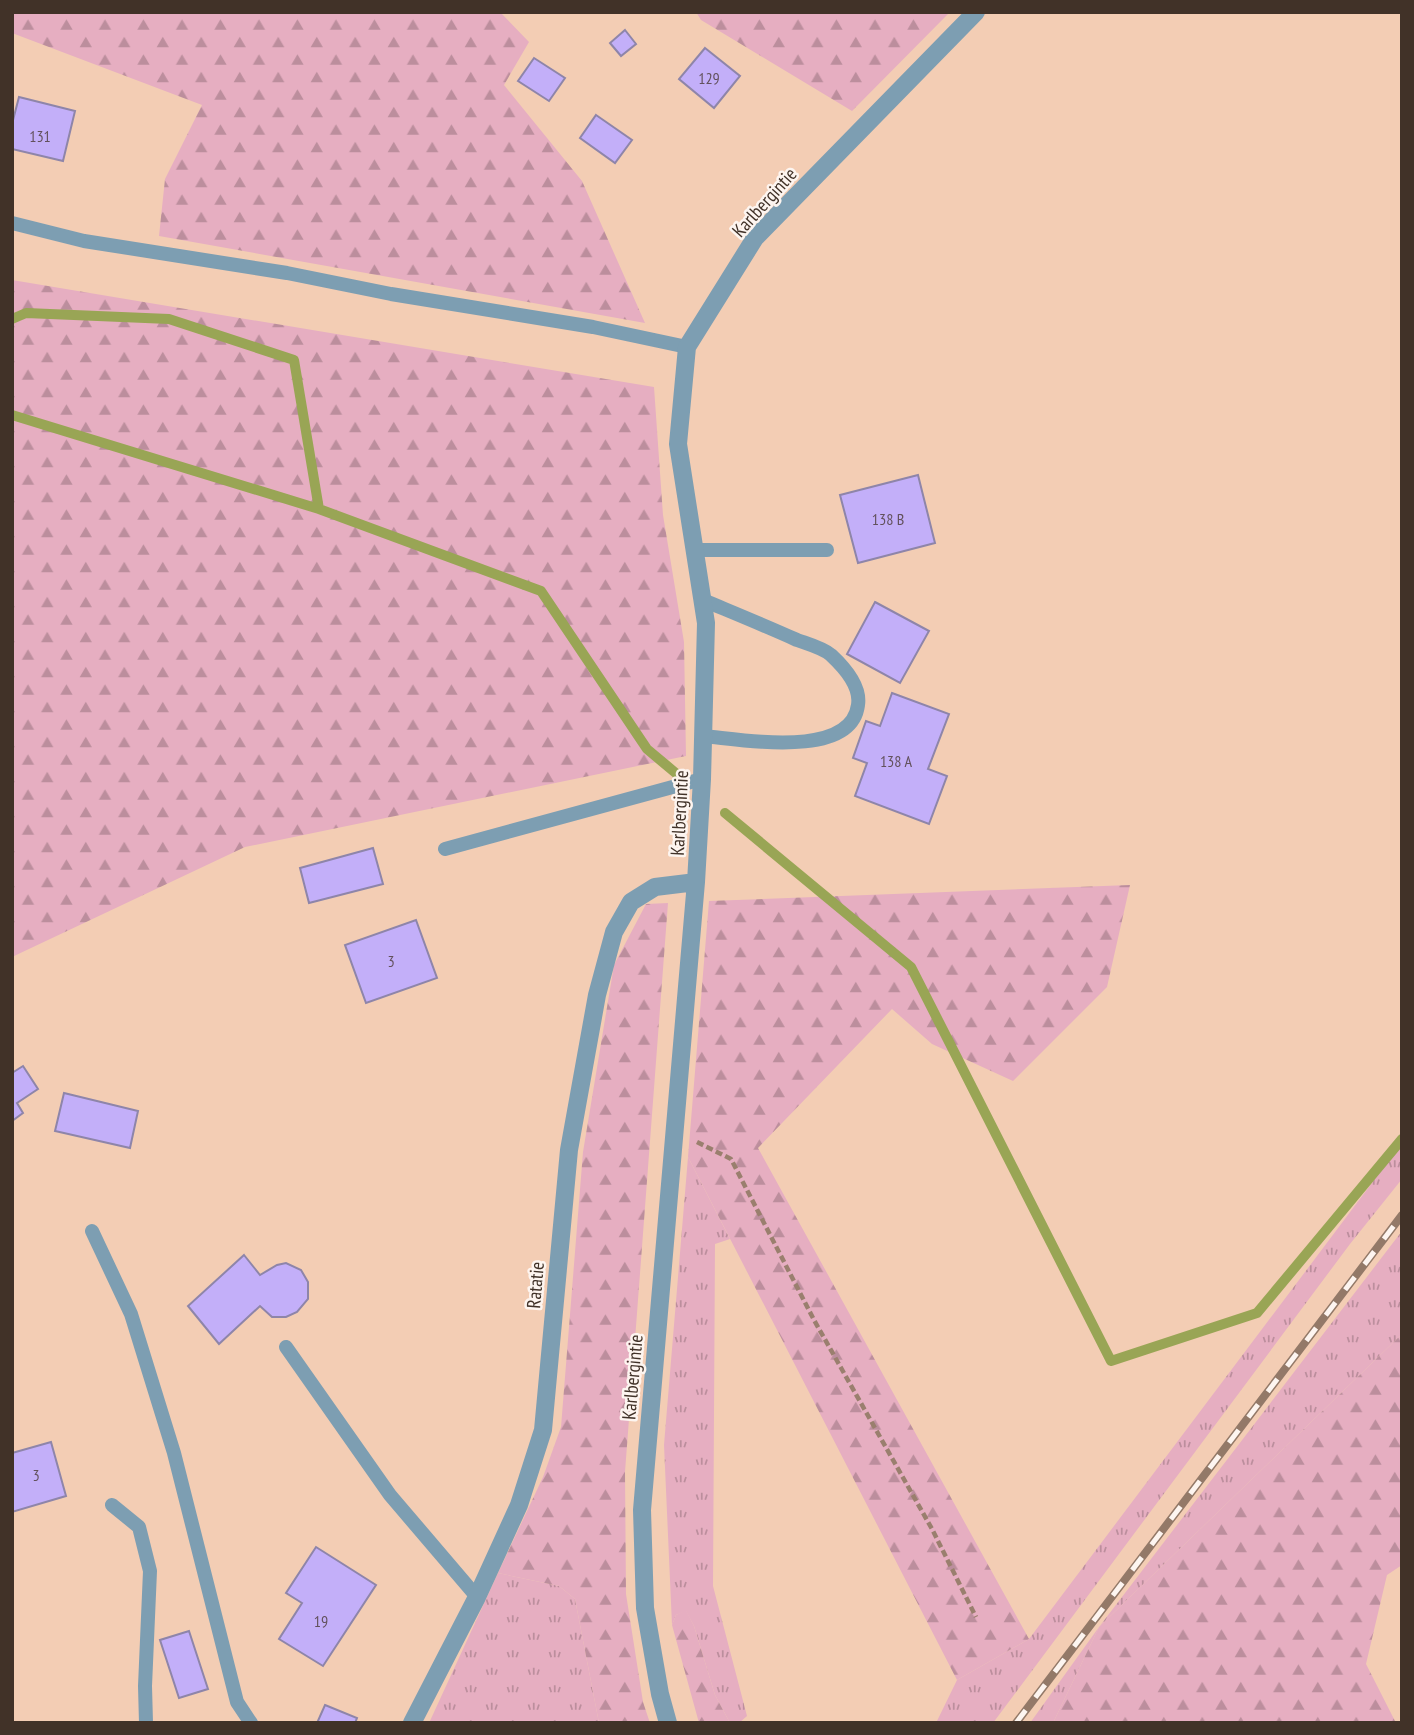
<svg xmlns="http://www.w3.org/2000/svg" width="1414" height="1735" font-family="'PT Sans Narrow',sans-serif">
<defs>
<pattern id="grass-tufts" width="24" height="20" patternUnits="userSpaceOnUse" patternTransform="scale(1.75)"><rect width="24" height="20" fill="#e6aec1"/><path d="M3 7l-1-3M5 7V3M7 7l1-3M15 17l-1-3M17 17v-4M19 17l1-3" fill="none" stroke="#bc8e9d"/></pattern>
<pattern id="forest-firs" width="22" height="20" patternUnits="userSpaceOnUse" patternTransform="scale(1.75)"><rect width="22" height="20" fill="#e6aec1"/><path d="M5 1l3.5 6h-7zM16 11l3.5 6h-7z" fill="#bc8e9d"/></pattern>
</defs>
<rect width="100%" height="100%" fill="#f3cdb4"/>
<path fill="url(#grass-tufts)" d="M1402,1143V1179L1350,1244L993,1723H936L957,1680L1029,1639Z
M688,1157L730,1239L715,1244L713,1586L747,1716L739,1723H730L715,1695L694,1626L686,1611L676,1615L672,1625L664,1445Z
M1402,1231V1334L1099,1627L1053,1723H1030L1099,1627Z
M498,1573L559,1586L575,1599L599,1723H429Z"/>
<path fill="url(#forest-firs)" d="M12,12H500L529,42L504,85L582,181L645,323L159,236L165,179L202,105L12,33Z
M696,12H950L852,111L701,20Z
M12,280L654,387L663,515L684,642L686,756L245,847L12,957Z
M1130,885L1107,987L1013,1081L932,1044L892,1009L758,1148L1029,1639L957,1680L688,1157L709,901Z
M668,903L625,1472L626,1594L643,1702L650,1723H599L575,1599L559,1586L498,1573L543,1477L561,1427L583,1152L614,965L646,904Z
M1402,1334V1565L1387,1575L1366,1664L1396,1723H1053L1099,1627Z
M686,1610L694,1626L715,1695L730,1723H699L672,1625L676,1615Z"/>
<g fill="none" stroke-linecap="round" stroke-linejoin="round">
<path stroke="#99a555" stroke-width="10" d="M12,319L26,313L169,319L294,360L319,509
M12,415L319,509L541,591L647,749L678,775
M725,813L911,967L1111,1361L1257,1313L1402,1139"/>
</g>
<path fill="#c3aff9" stroke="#8e85a9" stroke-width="2" d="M625,30L636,44L621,56L610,43Z
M705,48L740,76L714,108L679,79Z
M534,58L565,78L549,101L518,81Z
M19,97L75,111L63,161L12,149V124Z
M596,115L632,140L615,163L580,138Z
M918,475L935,543L858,563L840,495Z
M875,602L929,631L900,683L847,654Z
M892,693L949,714L928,769L947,776L929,824L855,796L867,763L853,758L866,721L880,726Z
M373,848L383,884L309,903L300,868Z
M416,920L437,978L366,1003L345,945Z
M23,1066L38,1089L17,1103L23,1113L12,1121V1073Z
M64,1093L138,1111L130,1148L55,1131Z
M244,1255L260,1275L277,1265L286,1263L301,1270L308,1282V1299L297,1312L286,1317H272L260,1306L219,1344L188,1306Z
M51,1442L66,1496L12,1512V1453Z
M316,1547L376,1585L323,1666L279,1639L302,1603L286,1593Z
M189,1631L208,1689L179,1698L160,1640Z
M325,1705L357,1718L355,1723H317Z"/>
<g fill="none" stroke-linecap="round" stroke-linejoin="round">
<path stroke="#9a7f6e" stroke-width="4.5" stroke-dasharray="7 3.5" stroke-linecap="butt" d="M697,1142L731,1159L814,1320L932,1529L976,1617"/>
<path stroke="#7d9eb2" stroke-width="14" d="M12,223L84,241L287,273L391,294L593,327L687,347
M695,550H827
M703,600C734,613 766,626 797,640C808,644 823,648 831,655C845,668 861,686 858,705C851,760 741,739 703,736
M445,849L702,779
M92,1231L131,1314L174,1453L237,1702L251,1723
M286,1347L390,1495L477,1597
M112,1505L139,1527L150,1571L145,1686L146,1723"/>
<path stroke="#7d9eb2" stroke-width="18" d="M412,1723L477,1597L519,1505L543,1430L569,1150L597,995L614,932L631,902L655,887L696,882
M668,1723L660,1694L645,1608L642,1510L696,882L702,779L706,623L678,444L687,347L755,238L976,12"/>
<g stroke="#937968" stroke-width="8">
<path id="rail" d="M1016,1723L1402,1215"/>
</g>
<use href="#rail" stroke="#fdf5f0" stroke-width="5" stroke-dasharray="16" stroke-linecap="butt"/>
</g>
<g text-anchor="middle" stroke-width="5" stroke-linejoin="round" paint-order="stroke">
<g font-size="16" fill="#62515c">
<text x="709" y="84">129</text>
<text x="40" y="142">131</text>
<text x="888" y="525">138 B</text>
<text x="896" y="767">138 A</text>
<text x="391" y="967">3</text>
<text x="36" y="1481">3</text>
<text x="321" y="1627">19</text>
</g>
<g font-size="19" fill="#413228" stroke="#fdf5f0">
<text transform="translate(764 202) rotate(-48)" y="7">Karlbergintie</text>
<text transform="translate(679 813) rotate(-87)" y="7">Karlbergintie</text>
<text transform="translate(535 1285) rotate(-85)" y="7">Ratatie</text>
<text transform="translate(632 1377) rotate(-85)" y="7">Karlbergintie</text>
</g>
</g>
<rect width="1414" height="1735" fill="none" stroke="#413228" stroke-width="28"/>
</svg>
